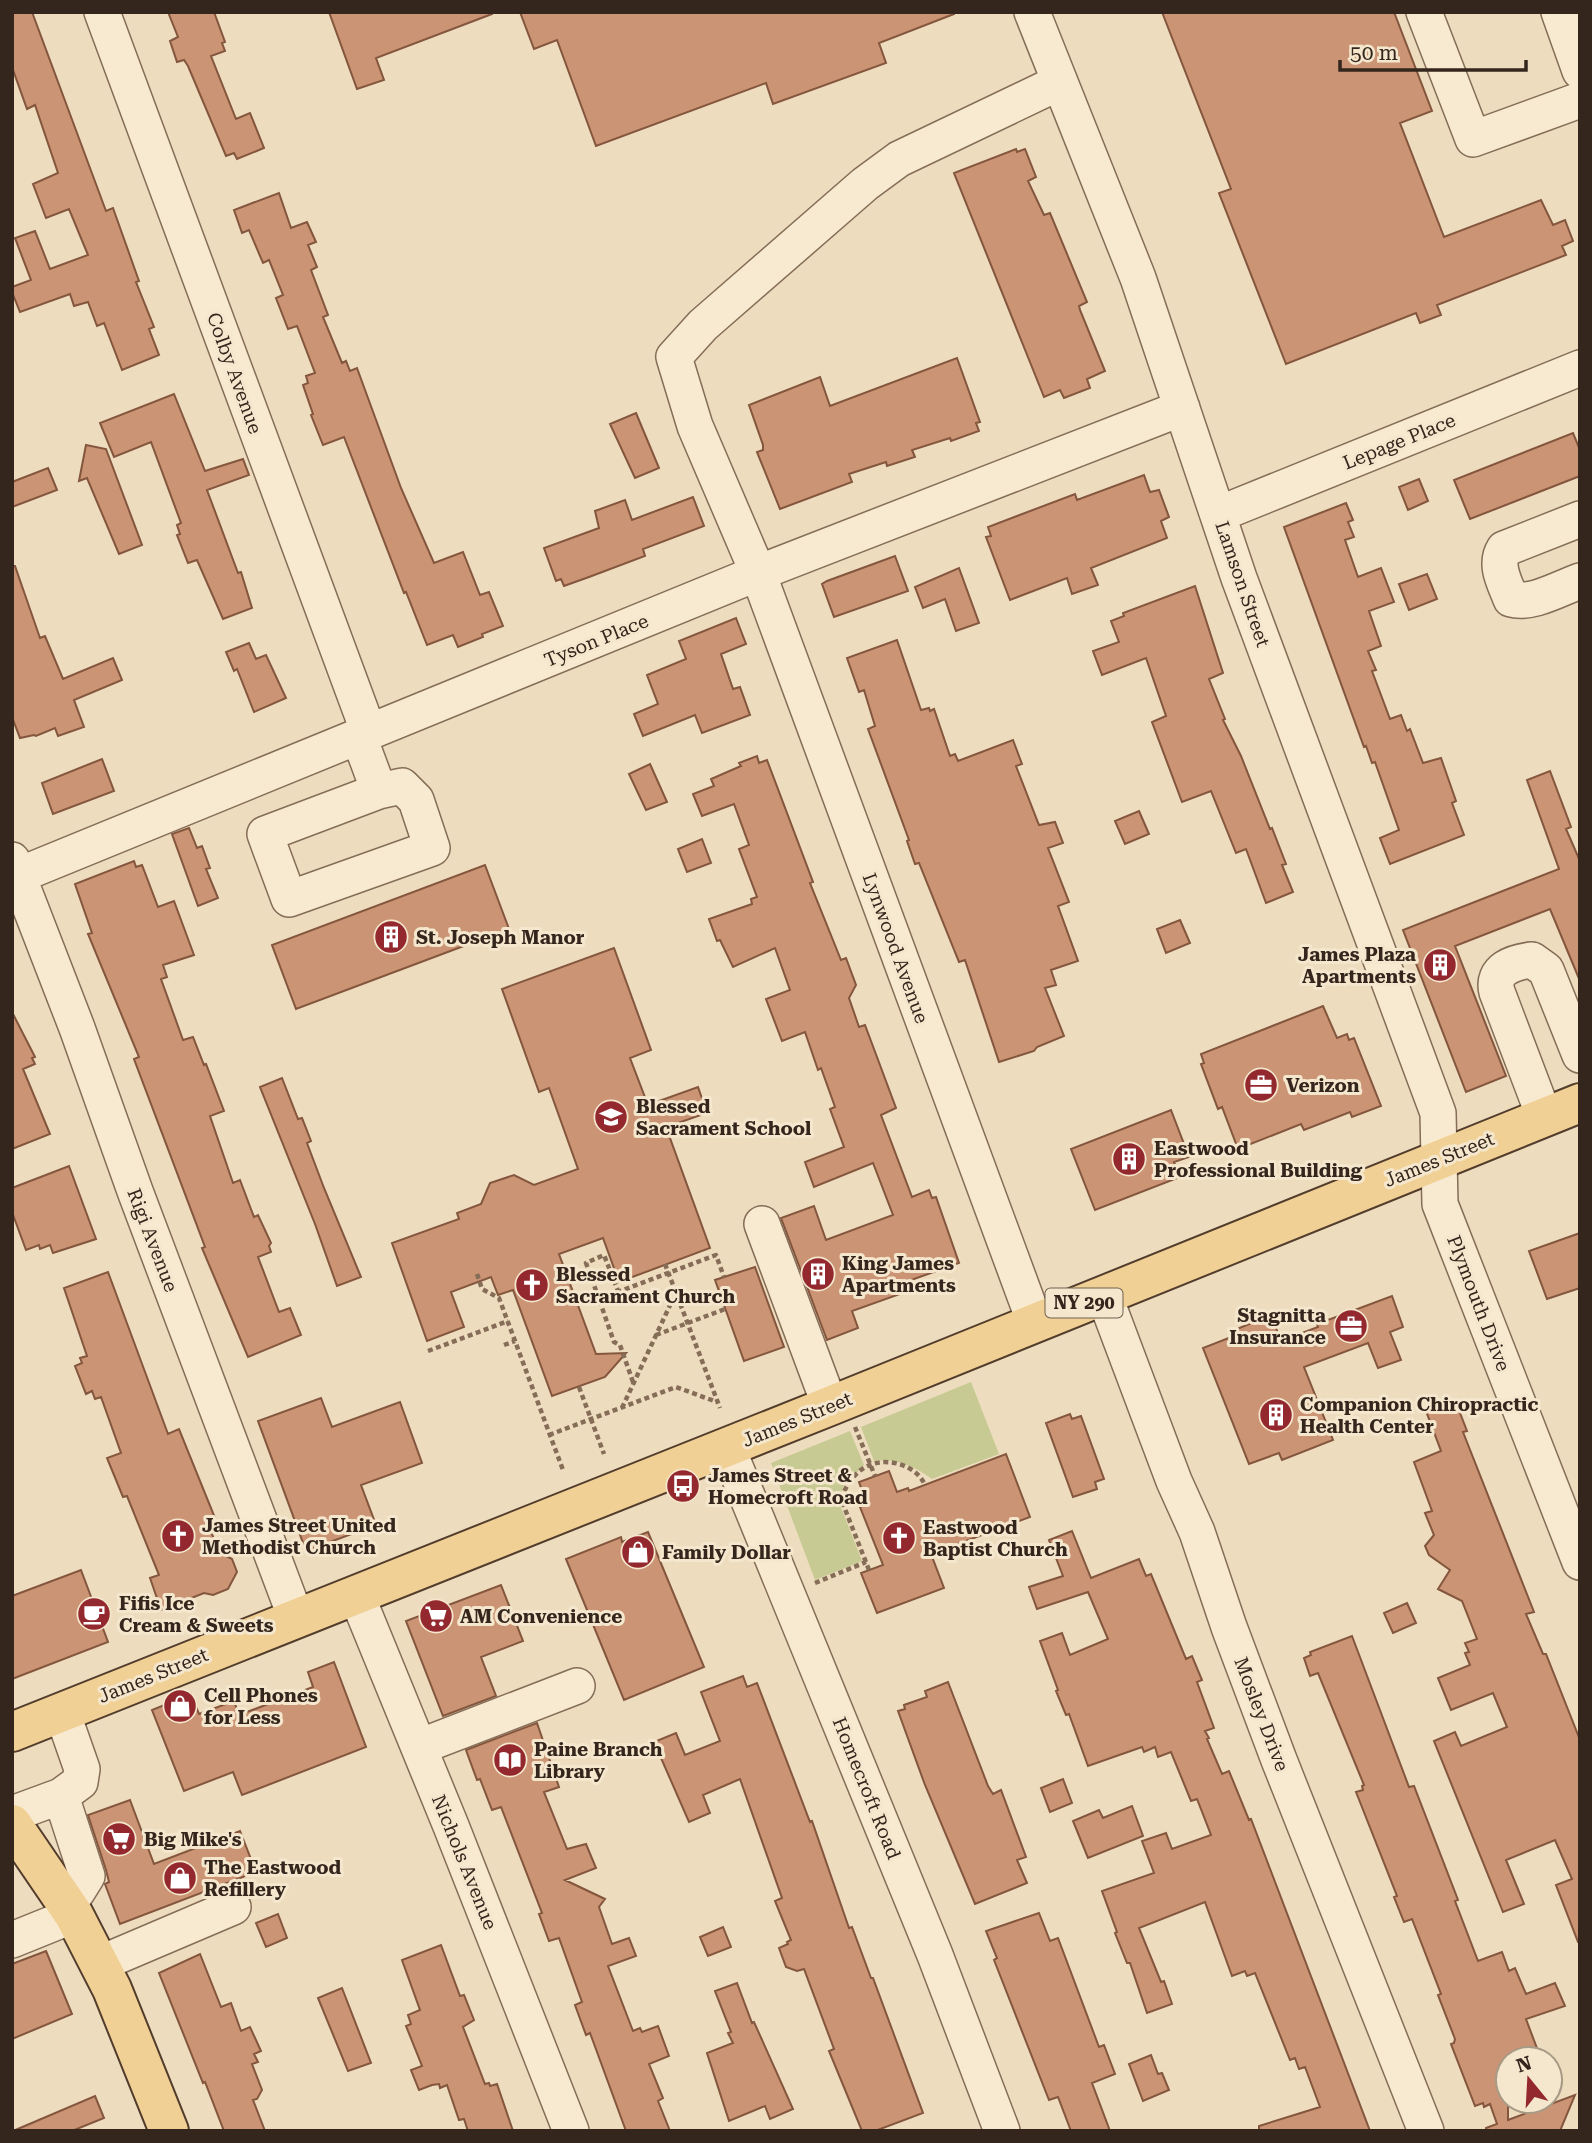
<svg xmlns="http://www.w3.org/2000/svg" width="1592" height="2143" font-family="'Roboto Serif',serif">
<rect width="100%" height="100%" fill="#eddcbe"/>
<path fill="#c7ca92" d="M971,1382L999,1454L932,1479C914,1466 896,1458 874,1461L861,1427Z
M850,1431L864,1465L844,1486L838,1500L862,1561L815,1580L771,1463Z"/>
<path fill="#cb9474" stroke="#83563d" stroke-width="2" d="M12,12H32L106,211L113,208L139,281L136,282L154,327L149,329L159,355L122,370L104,323L97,326L88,302L74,306L70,294L20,312L12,292V287L31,280L15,238L35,231L50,269L88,255L69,209L46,218L33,184L58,173L35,105L27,109L12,67Z
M168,12H214L225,42L222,43L225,51L211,56L236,119L250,113L264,148L237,159L234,153L226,156L188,66L184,60L177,62L170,41L178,37Z
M329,12H492V14L376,58L384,80L357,89Z
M520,12H954V14L879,43L886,63L773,104L766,83L596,146L557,40L534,49Z
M1162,12H1394L1432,111L1400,123L1444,237L1541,200L1553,225L1565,220L1573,241L1562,246L1566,255L1437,305L1441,315L1420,323L1416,313L1286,364L1219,193L1231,189Z
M1016,149L1017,152L1025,149L1036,177L1028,181L1044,215L1050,213L1087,302L1079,306L1080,310L1105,371L1087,379L1090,388L1064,398L1060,390L1044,397L954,173Z
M279,193L291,228L307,222L316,242L308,245L317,267L311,270L328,315L323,317L342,363L346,361L350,371L357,368L401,488L434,563L463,552L480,595L489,592L503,626L482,634L483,637L458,647L453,635L427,645L406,592L404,593L344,437L323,445L311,415L313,414L303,385L308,383L306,376L315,373L297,326L288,329L276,298L283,295L269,260L263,263L249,230L242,233L234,210Z
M957,358L980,422L976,423L979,431L951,441L950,438L912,450L915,457L887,466L886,462L849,474L852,482L780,509L757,452L763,450V445L749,405L820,377L830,406Z
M174,394L205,471L243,459L249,475L207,490L238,573L241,572L252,608L223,619L197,560L188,563L177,535L180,534L177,525L181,523L151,442L114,457L100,423Z
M636,413L659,468L635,478L610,424Z
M1573,433L1580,450V476L1470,519L1454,480Z
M86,445L106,449L142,545L119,554L87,478L79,481Z
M48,468L57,490L12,507V482Z
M1144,475L1150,492L1159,490L1169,517L1161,521L1167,538L1091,568L1098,585L1072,594L1067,578L1010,600L986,537L991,536L988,527L1075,494L1077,500Z
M1419,479L1428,501L1408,510L1399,487Z
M693,497L704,526L643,549L645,556L589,577L564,586L561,579L556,581L544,548L599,528L595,511L625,500L632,520Z
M1346,503L1353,520L1348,522L1354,537L1345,540L1358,577L1381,568L1394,602L1369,611L1381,646L1368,651L1376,670L1372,671L1390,719L1401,715L1407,731L1410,729L1423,763L1441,758L1456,801L1452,803L1464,835L1390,864L1380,838L1399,830L1375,762L1372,763L1366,746L1364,747L1284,527Z
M895,556L908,591L834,617L822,584L827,581Z
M12,566H15L40,638L45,636L63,679L113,658L122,680L74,700L84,727L58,736L55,728L36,736L34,735L20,738L12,717Z
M959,568L979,623L956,631L945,599L923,608L915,587Z
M1427,574L1437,599L1409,610L1399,584Z
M1195,586L1223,673L1209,679L1225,719L1223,720L1241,756L1270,829L1272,828L1286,864L1282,865L1293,892L1266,903L1246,849L1236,853L1211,791L1182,802L1152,722L1166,716L1146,658L1102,675L1093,651L1119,642L1111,621L1124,616L1123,613Z
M736,618L746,644L721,654L733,689L740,687L750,715L702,733L695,715L643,736L634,714L658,704L647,675L686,659L679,641Z
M897,640L921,710L929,708L930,711L934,709L950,756L955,754L958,761L1013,740L1022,764L1016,766L1039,825L1055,822L1063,843L1048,848L1069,902L1058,906L1078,961L1051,970L1056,985L1045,988L1064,1036L1037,1047L1034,1051L999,1062L965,960L959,962L919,863L915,864L907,841L909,840L868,729L875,726L864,690L859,692L847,658Z
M249,643L256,659L266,655L286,698L254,712L237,669L234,671L226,652Z
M757,756L759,763L767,760L813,882L810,883L841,960L846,958L856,985L849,998L859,1027L865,1025L896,1108L881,1115L912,1197L929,1190L932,1198L936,1197L959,1263L897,1285L900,1294L852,1311L858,1328L827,1340L781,1218L814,1206L826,1240L893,1215L873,1163L814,1187L805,1162L844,1147L830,1109L835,1107L821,1068L818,1070L805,1032L782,1041L766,999L790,990L775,948L733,967L720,940L717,941L709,919L752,904L751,899L757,897L739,849L749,845L734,804L702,816L693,794L714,786L711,779L741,766L739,763Z
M102,759L114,791L53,814L42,783Z
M650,764L667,802L646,810L629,774Z
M1550,771L1571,827L1566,829L1580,861V981L1550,909L1455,946L1506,1076L1466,1092L1403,930L1559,869L1527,780Z
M1139,811L1149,834L1125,844L1115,821Z
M189,828L197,848L202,846L210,868L206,869L218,898L198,906L172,834Z
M702,839L711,863L687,872L678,849Z
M134,861L136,867L142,865L158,907L174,901L194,955L163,965L167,977L161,979L183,1040L193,1037L204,1065L206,1064L224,1111L210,1116L233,1183L240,1180L254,1217L258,1215L271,1243L269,1246L271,1252L258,1257L279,1312L290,1308L301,1335L248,1357L202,1248L205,1247L134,1059L139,1057L88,934L92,933L75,884Z
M485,865L509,929L296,1009L272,945Z
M1180,920L1190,943L1166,953L1157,929Z
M614,948L651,1050L630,1058L648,1105L698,1087L707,1113L666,1127L710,1248L619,1282L603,1238L559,1254L596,1354L626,1353L605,1377L552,1396L513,1290L498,1295L491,1277L451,1292L464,1327L427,1341L392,1243L459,1219L457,1213L481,1204L490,1183L514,1175L534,1185L578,1169L549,1088L539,1092L502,989Z
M1323,1006L1337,1038L1347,1034L1349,1040L1354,1038L1381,1106L1352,1117L1350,1112L1304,1130L1301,1124L1238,1149L1222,1107L1218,1109L1201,1064L1204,1063L1201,1054Z
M12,1012L35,1057L32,1058L35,1064L23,1069L50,1134L12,1149Z
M282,1078L298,1119L302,1118L311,1141L307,1143L324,1188L361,1277L337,1286L315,1224L260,1087Z
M1171,1110L1189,1157L1174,1162L1180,1177L1095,1210L1071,1149Z
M69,1166L96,1239L53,1253L50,1245L40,1249L39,1245L26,1250L12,1212V1188Z
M1580,1233V1288L1547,1299L1529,1251Z
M755,1267L784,1347L744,1361L715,1280Z
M108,1272L168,1434L179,1429L215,1518L207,1521L219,1552L232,1559L237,1572L228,1589L213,1595L204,1593L161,1610L150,1578L159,1575L127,1496L123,1497L107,1458L121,1453L101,1397L95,1399L92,1391L86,1394L75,1366L82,1363L80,1358L87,1356L64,1288Z
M1392,1296L1403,1327L1390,1332L1401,1360L1378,1368L1368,1343L1304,1367L1333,1440L1282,1460L1279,1453L1249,1464L1203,1348L1234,1336L1232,1331L1271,1315L1281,1341L1318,1327L1317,1324Z
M321,1398L332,1427L400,1402L422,1463L361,1485L376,1525L306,1551L258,1421Z
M1455,1400L1467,1431L1463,1432L1534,1612L1526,1614L1543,1654H1546L1580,1740V1942H1578L1556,1885L1572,1879L1555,1840L1506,1860L1524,1904L1503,1912L1434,1741L1455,1732L1461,1746L1507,1727L1493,1693L1451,1710L1438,1678L1470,1665L1465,1653L1469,1652L1465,1643L1477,1639L1462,1601L1438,1589L1450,1570L1429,1555L1425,1546L1434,1535L1425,1513L1432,1511L1414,1462L1441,1451L1426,1411Z
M1070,1414L1072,1419L1081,1416L1104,1479L1095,1482L1097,1489L1073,1497L1046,1423Z
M1006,1454L1030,1517L931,1554L944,1588L877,1613L861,1573L883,1565L860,1507L867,1504L859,1482L889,1471L897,1492L908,1488L909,1491Z
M1072,1531L1091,1578L1139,1559L1146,1576L1151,1574L1186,1659L1192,1656L1202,1680L1197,1682L1214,1728L1205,1731L1209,1738L1207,1739L1222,1774L1229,1771L1249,1820L1251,1819L1370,2131H1259V2126L1320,2107L1305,2067L1299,2069L1295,2058L1290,2060L1255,1973L1247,1976L1245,1971L1232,1976L1205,1902L1139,1928L1161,1982L1164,1981L1172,2004L1147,2013L1130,1963H1127L1115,1933L1117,1932L1102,1891L1154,1873L1142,1841L1166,1833L1172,1849L1211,1835L1197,1799L1191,1801L1171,1752L1158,1757L1155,1747L1144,1752L1142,1747L1088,1766L1069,1714L1066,1715L1056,1691L1058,1690L1040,1641L1062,1633L1070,1655L1108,1639L1088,1592L1037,1609L1029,1587L1063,1576L1049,1540Z
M648,1532L704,1667L624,1700L566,1559L621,1537L622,1542Z
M81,1570L108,1642L12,1679V1596Z
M501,1585L523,1641L481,1657L496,1696L443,1716L406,1621Z
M1407,1603L1416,1623L1393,1633L1384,1613Z
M1352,1636L1409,1787L1414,1786L1458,1900L1455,1901L1478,1961L1502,1952L1509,1971L1515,1968L1526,1994L1555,1983L1565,2006L1526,2019L1541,2059H1508V2120L1575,2095L1560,2131H1486V2128L1497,2124L1490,2104L1484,2107L1483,2103L1475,2106L1451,2044L1454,2043L1455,2039L1438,1995L1441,1994L1412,1919L1404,1922L1394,1897L1397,1896L1356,1792L1363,1790L1362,1786L1364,1785L1318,1673L1310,1676L1304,1658L1311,1655L1310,1652Z
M334,1662L366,1747L242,1795L233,1772L184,1791L152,1710L191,1694L199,1714L234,1701L239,1715L313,1687L308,1672Z
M743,1676L747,1687L757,1683L810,1822L812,1821L849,1928L852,1927L871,1978H873L923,2113L875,2131H862L829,2051L834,2049L804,1969L797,1971L786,1967L779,1948L788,1944L787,1942L791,1940L775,1901L782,1898L740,1779L703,1795L710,1813L689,1822L654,1742L676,1733L685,1755L720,1741L701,1692Z
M948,1682L988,1786L993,1794L1001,1790L1026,1857L1017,1860L1027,1883L975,1904L925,1785L898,1711L905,1709L904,1705L927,1697L925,1691Z
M537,1723L559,1787L544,1792L567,1849L586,1844L596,1868L565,1880L605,1899L599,1907L612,1944L629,1938L636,1956L608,1966L633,2031L640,2028L642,2032L658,2026L669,2056L649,2064L663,2098L658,2101L670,2131H626L590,2033L586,2035L575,2005L582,2002L559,1938L549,1941L539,1914L542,1913L501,1807L492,1810L480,1779L477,1780L466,1750Z
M1063,1779L1072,1803L1050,1812L1041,1788Z
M130,1800L154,1864L240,1831L256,1872L120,1924L105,1884L109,1882L106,1870L88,1815Z
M1132,1806L1143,1836L1088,1858L1073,1821L1099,1810L1103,1818Z
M1039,1913L1050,1941L1058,1938L1099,2047L1104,2045L1115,2074L1092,2083L1110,2131H1071L1058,2097L1049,2100L994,1960L997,1958L986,1931Z
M278,1914L287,1938L266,1947L256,1923Z
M723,1927L731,1947L708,1956L700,1937Z
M441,1945L460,1996L464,1995L474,2020L463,2027L485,2084L489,2083L490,2086L497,2084L513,2131H468L464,2119L459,2120L447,2085L440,2088L439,2084L432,2085L419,2090L411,2070L422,2066L406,2026L411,2024L408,2015L420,2010L402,1960Z
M46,1951L72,2014L12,2039V1964Z
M200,1954L221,2007L231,2003L241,2031L250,2027L261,2051L254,2054L258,2062L252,2064L262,2090L257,2099L253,2100L265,2131H224L205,2082L203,2083L159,1973Z
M737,1983L752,2023L754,2022L793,2109L770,2119L765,2106L729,2121L707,2053L733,2043L728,2033L731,2032L715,1991Z
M342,1988L371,2063L348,2071L318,1998Z
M1151,2055L1158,2074L1162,2073L1169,2090L1143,2101L1129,2064Z
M95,2096L104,2118L72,2131H13Z"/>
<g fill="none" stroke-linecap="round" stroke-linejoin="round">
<g stroke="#856d57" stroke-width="38">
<path id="minor" d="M102,12L369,733
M1032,12L1138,278L1239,578L1438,1113L1440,1204L1580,1562
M1424,12L1473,139L1580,100
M1559,12L1580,71
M1219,514L1580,368
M1580,519L1504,549C1494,565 1505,583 1511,599C1532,605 1560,588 1580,581
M359,737L379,791L265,834L289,899L432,848L416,800L402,786L379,791
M12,860L77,1028L135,1191L296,1618
M12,878L758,573L1182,408
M1544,1116L1497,992C1491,969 1514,962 1532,960L1546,970L1580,1055
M762,1224L830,1406
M1104,1295L1174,1481L1197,1532L1229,1627L1279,1760L1426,2131
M1035,1323L758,573L695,426L674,357L703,325L865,184L899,159L1060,82
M727,1447L935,1955L1002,2131
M356,1594L451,1826L571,2131
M419,1747L577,1686
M12,1814L61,1796
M62,1897L77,1892L87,1876L61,1796L80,1782L82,1769L62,1712
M12,1940L74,1915
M99,1964L233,1907"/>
</g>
<g stroke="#523c2c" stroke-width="42">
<path id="major" d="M12,1732L830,1406L1580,1103
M12,1824L74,1915L112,1989L169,2131"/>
</g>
<path stroke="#856d57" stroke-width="4.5" stroke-dasharray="5 3.5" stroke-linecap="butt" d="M665,1264L720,1408
M477,1274L482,1289L499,1298L563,1470
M599,1299L586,1263L604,1255L618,1291
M656,1335L725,1309
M504,1345L515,1341
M428,1351L508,1321
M633,1382L620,1345L614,1342L599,1299L716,1255L724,1277
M579,1387L604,1454
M622,1408L672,1301L678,1298
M855,1427L875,1476
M549,1435L676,1387L717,1402
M869,1570L841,1499C846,1485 856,1470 870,1465C889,1457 917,1466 925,1485
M815,1583L866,1562"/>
<use href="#minor" stroke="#f8ead1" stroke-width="35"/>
<use href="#major" stroke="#f1d095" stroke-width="38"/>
</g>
<defs>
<g id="building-disc" transform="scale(1.75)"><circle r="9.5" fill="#93282e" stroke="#f4e7cd"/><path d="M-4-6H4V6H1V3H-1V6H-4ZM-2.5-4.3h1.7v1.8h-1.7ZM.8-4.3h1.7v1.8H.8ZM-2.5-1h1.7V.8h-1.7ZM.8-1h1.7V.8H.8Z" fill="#fff"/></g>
<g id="office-disc" transform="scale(1.75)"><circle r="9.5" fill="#93282e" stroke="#f4e7cd"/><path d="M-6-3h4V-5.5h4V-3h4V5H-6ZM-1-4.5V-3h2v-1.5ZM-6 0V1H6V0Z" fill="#fff"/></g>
<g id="school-disc" transform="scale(1.75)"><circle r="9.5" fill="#93282e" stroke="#f4e7cd"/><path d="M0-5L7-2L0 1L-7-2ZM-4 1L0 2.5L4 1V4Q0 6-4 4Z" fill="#fff"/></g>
<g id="church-disc" transform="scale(1.75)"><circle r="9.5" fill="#93282e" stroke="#f4e7cd"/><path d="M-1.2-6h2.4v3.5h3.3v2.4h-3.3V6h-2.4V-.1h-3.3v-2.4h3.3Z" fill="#fff"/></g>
<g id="bus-disc" transform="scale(1.75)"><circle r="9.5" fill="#93282e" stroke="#f4e7cd"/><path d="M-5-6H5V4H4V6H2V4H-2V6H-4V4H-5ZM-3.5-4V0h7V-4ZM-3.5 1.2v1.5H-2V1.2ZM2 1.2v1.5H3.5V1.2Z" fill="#fff"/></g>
<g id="shop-disc" transform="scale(1.75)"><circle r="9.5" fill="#93282e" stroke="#f4e7cd"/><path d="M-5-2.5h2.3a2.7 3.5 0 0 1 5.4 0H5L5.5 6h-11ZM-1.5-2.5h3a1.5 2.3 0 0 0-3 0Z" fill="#fff"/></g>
<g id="cafe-disc" transform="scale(1.75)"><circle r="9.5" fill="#93282e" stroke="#f4e7cd"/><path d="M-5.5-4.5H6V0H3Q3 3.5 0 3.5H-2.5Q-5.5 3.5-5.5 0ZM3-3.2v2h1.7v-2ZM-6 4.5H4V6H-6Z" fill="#fff"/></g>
<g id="supermarket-disc" transform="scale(1.75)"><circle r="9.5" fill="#93282e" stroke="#f4e7cd"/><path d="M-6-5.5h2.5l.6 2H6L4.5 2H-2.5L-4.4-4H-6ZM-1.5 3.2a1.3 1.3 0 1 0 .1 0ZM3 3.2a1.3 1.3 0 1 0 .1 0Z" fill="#fff"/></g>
<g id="library-disc" transform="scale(1.75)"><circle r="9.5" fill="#93282e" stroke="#f4e7cd"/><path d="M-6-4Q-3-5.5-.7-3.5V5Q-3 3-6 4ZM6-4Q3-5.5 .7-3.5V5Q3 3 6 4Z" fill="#fff"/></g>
</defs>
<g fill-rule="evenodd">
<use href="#building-disc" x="391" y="937"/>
<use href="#building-disc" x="1440" y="965"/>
<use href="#office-disc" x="1261" y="1085"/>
<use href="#school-disc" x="611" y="1117"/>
<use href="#building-disc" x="1129" y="1159"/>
<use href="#building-disc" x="818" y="1274"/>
<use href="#church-disc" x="532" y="1285"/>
<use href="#office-disc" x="1351" y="1326"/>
<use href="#building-disc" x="1276" y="1415"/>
<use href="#bus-disc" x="683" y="1486"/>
<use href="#church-disc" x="178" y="1536"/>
<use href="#church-disc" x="899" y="1538"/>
<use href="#shop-disc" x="638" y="1552"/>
<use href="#cafe-disc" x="94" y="1614"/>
<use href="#supermarket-disc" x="436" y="1616"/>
<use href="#shop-disc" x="180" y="1706"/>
<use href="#library-disc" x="510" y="1760"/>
<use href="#supermarket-disc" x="119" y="1839"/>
<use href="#shop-disc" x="180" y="1878"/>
</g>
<g text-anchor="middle" stroke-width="6" stroke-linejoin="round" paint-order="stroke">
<rect fill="#f4e7cd" stroke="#6e6051" stroke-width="2" x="1045.5" y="1288.5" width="77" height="29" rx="5"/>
<g font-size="18" font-weight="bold" fill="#34261c">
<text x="1084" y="1309">NY 290</text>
</g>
<g font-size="19" fill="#34261c" stroke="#f4e7cd">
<text transform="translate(235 373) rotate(70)" y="7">Colby Avenue</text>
<text transform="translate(1399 441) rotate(-22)" y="7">Lepage Place</text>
<text transform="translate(1243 584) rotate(71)" y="7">Lamson Street</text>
<text transform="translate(596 640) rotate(-22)" y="7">Tyson Place</text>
<text transform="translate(896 948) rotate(70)" y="7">Lynwood Avenue</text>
<text transform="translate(1439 1159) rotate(-22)" y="7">James Street</text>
<text transform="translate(153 1240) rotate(69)" y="7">Rigi Avenue</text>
<text transform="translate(1479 1303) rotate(69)" y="7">Plymouth Drive</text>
<text transform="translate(797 1419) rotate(-22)" y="7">James Street</text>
<text transform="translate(153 1675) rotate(-22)" y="7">James Street</text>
<text transform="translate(1262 1714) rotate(69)" y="7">Mosley Drive</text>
<text transform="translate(867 1788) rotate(68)" y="7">Homecroft Road</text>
<text transform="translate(465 1862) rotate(68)" y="7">Nichols Avenue</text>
</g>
<g font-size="19" font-weight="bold" fill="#34261c" stroke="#f4e7cd" text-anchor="start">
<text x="416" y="944">St. Joseph Manor</text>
<text x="1416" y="961" text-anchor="end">James Plaza<tspan x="1416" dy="22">Apartments</tspan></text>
<text x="1286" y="1092">Verizon</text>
<text x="636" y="1113">Blessed<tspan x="636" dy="22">Sacrament School</tspan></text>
<text x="1154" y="1155">Eastwood<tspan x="1154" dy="22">Professional Building</tspan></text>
<text x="842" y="1270">King James<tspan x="842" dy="22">Apartments</tspan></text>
<text x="556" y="1281">Blessed<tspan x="556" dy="22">Sacrament Church</tspan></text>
<text x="1326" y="1322" text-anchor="end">Stagnitta<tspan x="1326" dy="22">Insurance</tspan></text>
<text x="1300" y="1411">Companion Chiropractic<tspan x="1300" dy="22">Health Center</tspan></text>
<text x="708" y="1482">James Street &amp;<tspan x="708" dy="22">Homecroft Road</tspan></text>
<text x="202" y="1532">James Street United<tspan x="202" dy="22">Methodist Church</tspan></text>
<text x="923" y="1534">Eastwood<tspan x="923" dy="22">Baptist Church</tspan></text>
<text x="662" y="1559">Family Dollar</text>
<text x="119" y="1610">Fifis Ice<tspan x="119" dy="22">Cream &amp; Sweets</tspan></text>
<text x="460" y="1623">AM Convenience</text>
<text x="204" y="1702">Cell Phones<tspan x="204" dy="22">for Less</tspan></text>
<text x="534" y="1756">Paine Branch<tspan x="534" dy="22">Library</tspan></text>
<text x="144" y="1846">Big Mike's</text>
<text x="204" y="1874">The Eastwood<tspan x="204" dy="22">Refillery</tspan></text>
</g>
</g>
<rect width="1592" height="2143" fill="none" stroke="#34261c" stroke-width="28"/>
<g transform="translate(1529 2080) rotate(342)"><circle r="33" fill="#f4e7cd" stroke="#a79a86" stroke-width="2"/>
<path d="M0-5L12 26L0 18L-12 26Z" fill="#93282e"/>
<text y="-10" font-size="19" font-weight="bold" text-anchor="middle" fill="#34261c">N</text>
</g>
<path d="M1340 60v10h186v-10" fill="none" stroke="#34261c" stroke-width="3.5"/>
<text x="1350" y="60" font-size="21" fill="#34261c" stroke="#f4e7cd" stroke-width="5" paint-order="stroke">50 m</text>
</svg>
